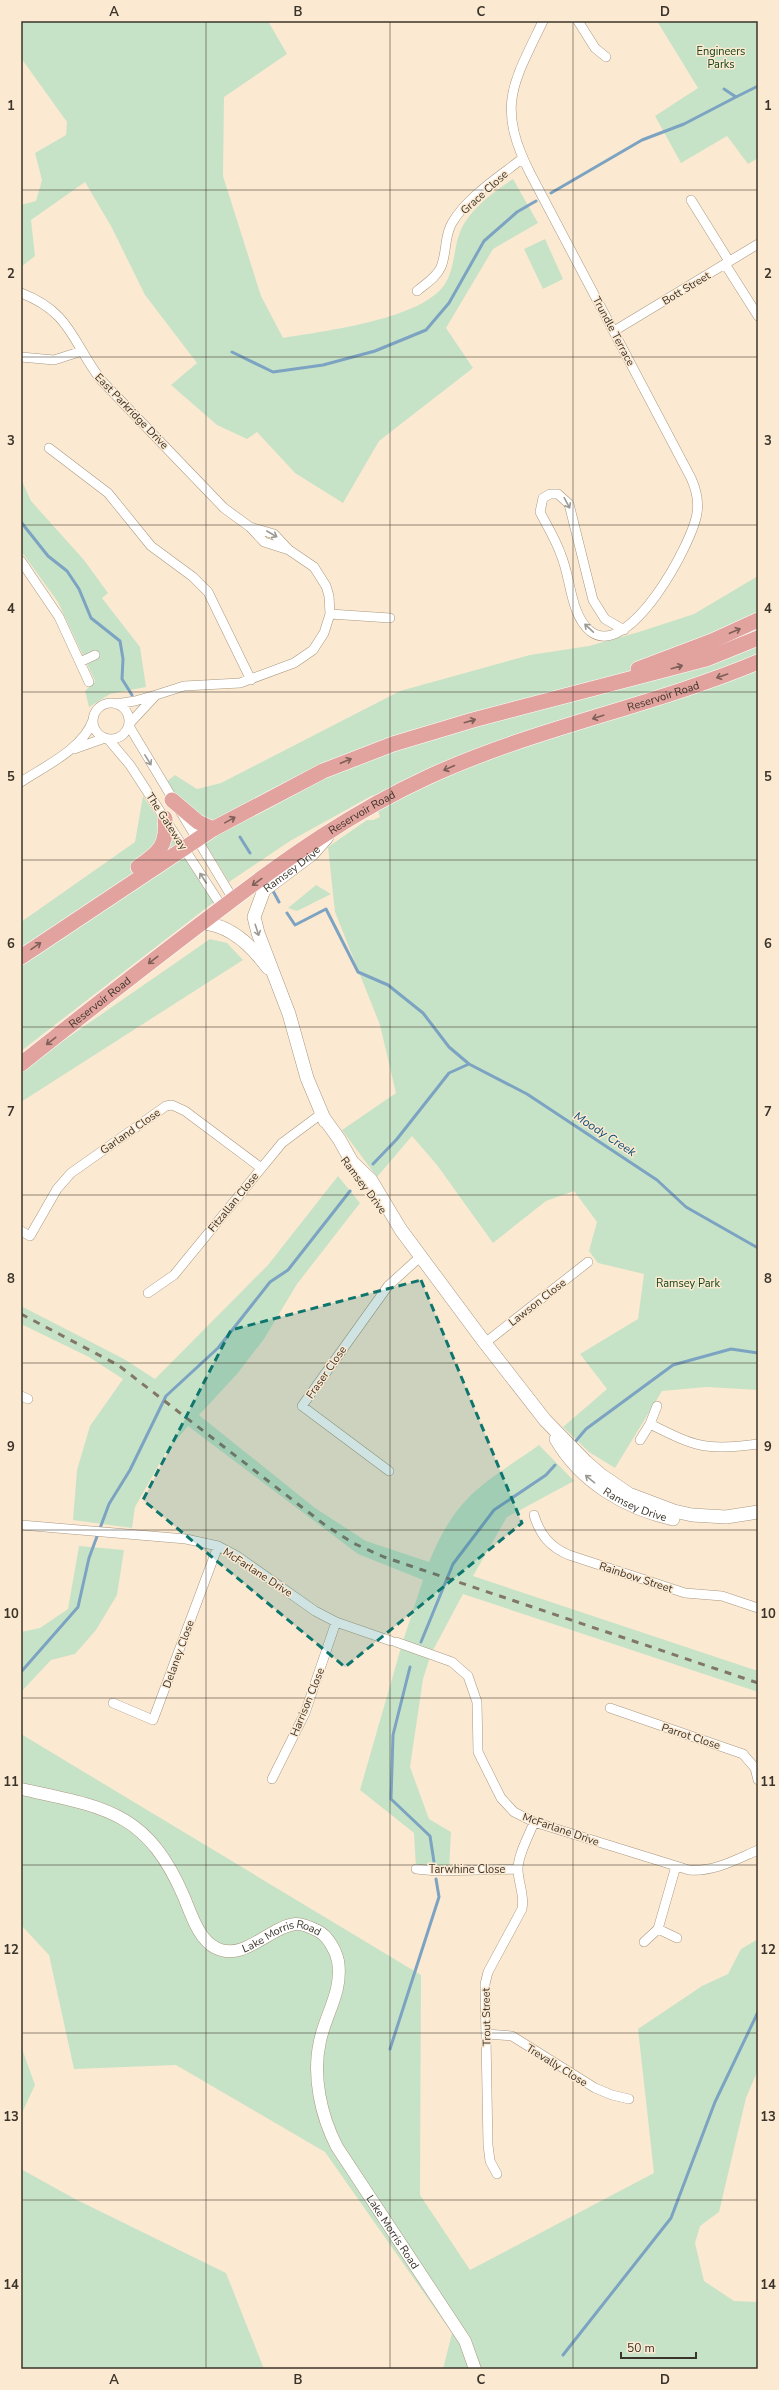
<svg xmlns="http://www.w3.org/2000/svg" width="779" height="2390" font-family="'Nunito Sans',sans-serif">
<rect width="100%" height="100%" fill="#fce9d1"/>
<path fill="#c7e3c7" d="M21,21H268L287,54L224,97L223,176L261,296L283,338C324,331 426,319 446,282C454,269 454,249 459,235C466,212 494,191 513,179L538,223L493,249L446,328L473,368L379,441L343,503L295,473L257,432L247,439L217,425L171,385L197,363L145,295L111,226L85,182L31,220L35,256L21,267V205L36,201L42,180L35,153L66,135L67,122L21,58Z
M657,21H758V158L748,164L727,136L681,163L655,116L698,88Z
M545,239L563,279L543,289L524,249Z
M21,479L31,501L84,560L108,593L102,598L140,647L146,687L110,694L89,707L85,691L95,681L58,602L21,551Z
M758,576V1390L707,1387L662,1391L615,1468L589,1452L563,1427L607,1389L580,1354L638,1319L644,1274L598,1263L589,1251L597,1222L574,1191L546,1201L493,1243L437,1165L412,1136L377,1177L342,1130L396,1093L380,1025L335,912L328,847L367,820H373L380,817L373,795L290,841L229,882L204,841L165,783L175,775L197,789L221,783L400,691L530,655L589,646L639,632L694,614Z
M143,796L214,902L21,1051V922L135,842Z
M316,885L331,894L297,911L288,908Z
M210,939L227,943L243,960L21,1102V1070Z
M338,1176L360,1203L297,1284L264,1339L237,1374L199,1415L315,1508L366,1541L429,1562C439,1538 451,1515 469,1497C488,1478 517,1461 539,1445L574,1481L507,1517L473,1576L758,1671V1692L463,1594L431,1654L423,1679L410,1767L429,1819L451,1832L449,1871L416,1869L414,1833L360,1790L402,1644L423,1580L358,1554L188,1426L165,1454L135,1507L132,1528L73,1520L77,1470L90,1426L123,1379L89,1357L21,1324V1306L124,1359L155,1379L268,1265Z
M79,1546L124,1550L117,1595L96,1630L75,1654L51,1660L21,1692V1632L40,1628L68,1609Z
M21,1734L421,1975L420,2195L470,2270L654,2173L638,2029L702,1986L728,1974L741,1949L758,1939V2070L746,2098L719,2212L700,2226L695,2243L704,2281L734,2301L758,2302V2369H443L452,2333L325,2152L176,2065L74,2069L49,1955L21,1925Z
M21,2046L35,2085L21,2115Z
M21,2169L75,2199L226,2273L264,2369H21Z"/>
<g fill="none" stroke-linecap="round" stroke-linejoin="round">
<path stroke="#7ca3c2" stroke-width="3" d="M724,89L736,97L758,86
M551,193L642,140L684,124L736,97
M232,352L273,372L323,365L375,351L426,330L449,303L484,241L517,212L536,201
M21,522L48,556L67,571L79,589L91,618L120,641L123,659L122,679L132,695
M240,837L250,853
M273,891L279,902
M287,913L295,925L326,909L358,972L388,985L423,1013L449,1047L469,1064
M373,1164L397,1139L449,1073L469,1064L527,1094L657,1180L686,1207L758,1248
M575,1442L586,1429L673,1365L731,1349L758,1353
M421,1642L453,1564L494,1510L546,1475L555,1465
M410,1667L393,1735L391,1799L430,1836L434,1862
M21,1672L78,1607L89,1558L109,1504L130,1470L166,1396L218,1348L270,1282L288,1270L350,1191
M390,2049L439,1897L436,1879
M563,2355L671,2218L715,2102L758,2012"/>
<g stroke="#a99880" stroke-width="10">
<path id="minor" d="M543,21C513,84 496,105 530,173L691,478C696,489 699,501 697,513C693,542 629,662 590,631C570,614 571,578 561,555C556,540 547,526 540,512L543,498L550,494H558L569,504L593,600L605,619L624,630
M578,21L595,48L606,57
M691,200L729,261
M725,264L758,316
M417,291C425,284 436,278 441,267C447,253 444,236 452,223C468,196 499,177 523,158
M21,293C71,312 72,342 101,380L224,508L250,527L274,534L289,550L314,567L326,586L329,596L330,614L324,633L313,650L294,663L240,683L184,686L156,695
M614,331L758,244
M21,357L54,360L82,351
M49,448L108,493L151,546L193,577L208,592L251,680
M250,527L264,542L289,550
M21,561L59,617L89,682
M330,614L390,618
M80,662L95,655
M93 721a18 18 0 1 1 36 0a18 18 0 1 1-36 0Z
M116,704L135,701L156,695L129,724
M129,726L233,899
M108,739L130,765L222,907
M74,749L105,738
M21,782C45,766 83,749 93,720
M21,1231L30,1236L57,1189L71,1173L166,1106L172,1105L185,1111L260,1167
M148,1293L174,1275L282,1143L321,1114
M485,1343L588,1262
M21,1396L28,1399
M650,1424L657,1406
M640,1440L650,1424C696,1447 706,1451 758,1444
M389,1471L302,1406L388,1286L421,1256
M534,1515C540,1535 550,1547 569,1555L685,1593L722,1596L758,1608
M21,1525L186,1539L218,1546L237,1556L315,1611L336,1622L391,1641
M396,1642L452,1662L468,1676L477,1702L478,1752L501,1798L514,1812L534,1822L689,1870C714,1872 735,1860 758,1850
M113,1703L153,1720L218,1546
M610,1708L743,1754L755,1768L758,1780
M272,1779L305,1713L336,1622
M416,1869L437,1871L518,1869
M658,1929L677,1938
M644,1942L658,1929L676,1866
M486,2034L512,2036L595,2088L612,2095L629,2099
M497,2174L490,2161L488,2145L485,1984L488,1972L522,1909C525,1895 518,1883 518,1869C518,1854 529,1836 534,1822"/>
</g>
<g stroke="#a99880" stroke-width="13">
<g id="tertiary">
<path id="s1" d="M21,1789C105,1807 147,1811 184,1897C191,1914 199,1940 216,1948C244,1962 269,1927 295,1924C302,1923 312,1928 318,1931C328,1936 336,1951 338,1961C343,1991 326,2013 320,2041C312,2076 321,2116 337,2147L465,2341L475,2369"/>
</g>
</g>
<g stroke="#a99880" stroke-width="14">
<g id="secondary">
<path d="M201,923C229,924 252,946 268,968"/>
<path d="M321,1114L339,1139L352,1162L371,1180L401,1230L485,1343L545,1420L586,1462L601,1475L629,1494L674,1511L692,1515L726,1517L758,1512"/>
<path id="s2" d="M325,1121L307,1078L289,1014L258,933L254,917L264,890L312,854L327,837"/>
<path id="s3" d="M556,1439C581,1482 625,1508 673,1519"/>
</g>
</g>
<g stroke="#fff" stroke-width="16">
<g id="primary">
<path d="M638,669L712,641L758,620"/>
<path d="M172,800L198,822L213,829"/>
<path d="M138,867C159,853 168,845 165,818"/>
<path d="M21,957L213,829L323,771L393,744L473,720L706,659L758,638"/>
<path id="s4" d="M21,1064C88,1011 155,958 223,907C287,858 354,811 428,777C534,728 650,707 758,662"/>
</g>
</g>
<use href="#minor" stroke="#fff" stroke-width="9"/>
<use href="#tertiary" stroke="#fff" stroke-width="12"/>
<use href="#secondary" stroke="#fff" stroke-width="13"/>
<use href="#primary" stroke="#e2a29d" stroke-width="15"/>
<path stroke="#827667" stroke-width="3" stroke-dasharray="7 7" stroke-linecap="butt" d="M21,1314L118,1365L325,1525L353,1543L384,1557L758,1683"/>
</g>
<defs><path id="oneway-shaft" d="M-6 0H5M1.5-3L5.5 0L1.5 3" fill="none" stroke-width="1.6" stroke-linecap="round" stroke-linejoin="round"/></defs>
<g stroke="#9d9a94">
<use href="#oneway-shaft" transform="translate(567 503) rotate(62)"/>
<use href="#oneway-shaft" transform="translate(272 534) rotate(30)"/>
<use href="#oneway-shaft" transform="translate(589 628) rotate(-137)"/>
<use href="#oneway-shaft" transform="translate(148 760) rotate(58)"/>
<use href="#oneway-shaft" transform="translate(203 878) rotate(-123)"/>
<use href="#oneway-shaft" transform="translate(257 930) rotate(72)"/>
<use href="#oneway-shaft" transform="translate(590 1479) rotate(-141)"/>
</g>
<g stroke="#7e6058">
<use href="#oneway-shaft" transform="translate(735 631) rotate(-23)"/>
<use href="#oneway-shaft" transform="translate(677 667) rotate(-16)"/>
<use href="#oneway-shaft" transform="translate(722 676) rotate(161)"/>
<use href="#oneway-shaft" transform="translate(598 717) rotate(162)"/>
<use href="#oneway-shaft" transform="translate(470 721) rotate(-16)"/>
<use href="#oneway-shaft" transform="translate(346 761) rotate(-23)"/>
<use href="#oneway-shaft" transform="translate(449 768) rotate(156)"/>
<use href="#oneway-shaft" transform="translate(230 820) rotate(-29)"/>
<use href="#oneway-shaft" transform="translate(257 882) rotate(144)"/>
<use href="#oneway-shaft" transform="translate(36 946) rotate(-35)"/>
<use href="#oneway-shaft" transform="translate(153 960) rotate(142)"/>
<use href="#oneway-shaft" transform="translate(51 1041) rotate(142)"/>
</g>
<path fill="#0f766e" fill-opacity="0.2" stroke="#0f766e" stroke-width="3" stroke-dasharray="8 5" stroke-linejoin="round" d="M421,1280L522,1523L345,1667L143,1500L231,1330Z"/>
<path fill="none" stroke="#3b342a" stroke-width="1" stroke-opacity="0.55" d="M206,21V2369M390,21V2369M573,21V2369M21,190H758M21,357H758M21,525H758M21,692H758M21,860H758M21,1027H758M21,1195H758M21,1363H758M21,1530H758M21,1698H758M21,1865H758M21,2033H758M21,2200H758"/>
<g text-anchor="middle" stroke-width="3" stroke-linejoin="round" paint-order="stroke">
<g font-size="11" fill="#104417" stroke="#fce9d1">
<text x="721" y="55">Engineers<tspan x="721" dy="13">Parks</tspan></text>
<text x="688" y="1287">Ramsey Park</text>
</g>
<g font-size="11" fill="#3b342a" stroke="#fce9d1">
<text transform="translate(484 192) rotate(-42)" y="4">Grace Close</text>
<text transform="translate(686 288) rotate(-31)" y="4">Bott Street</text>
<text transform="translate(614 331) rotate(62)" y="4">Trundle Terrace</text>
<text transform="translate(132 411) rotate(46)" y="4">East Parkridge Drive</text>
<text dy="4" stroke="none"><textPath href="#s4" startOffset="748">Reservoir Road</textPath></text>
<text dy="4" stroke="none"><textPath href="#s4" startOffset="424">Reservoir Road</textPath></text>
<text transform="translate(167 821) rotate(57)" y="4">The Gateway</text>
<text dy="4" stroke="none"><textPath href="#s2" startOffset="280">Ramsey Drive</textPath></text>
<text dy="4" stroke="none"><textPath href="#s4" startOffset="100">Reservoir Road</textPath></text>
<text transform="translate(130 1131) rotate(-35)" y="4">Garland Close</text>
<text transform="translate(364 1185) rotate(53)" y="4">Ramsey Drive</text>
<text transform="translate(233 1202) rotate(-51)" y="4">Fitzallan Close</text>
<text transform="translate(537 1302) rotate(-38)" y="4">Lawson Close</text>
<text transform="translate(326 1372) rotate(-55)" y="4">Fraser Close</text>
<text dy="4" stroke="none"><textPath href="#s3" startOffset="105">Ramsey Drive</textPath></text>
<text transform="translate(258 1572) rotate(33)" y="4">McFarlane Drive</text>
<text transform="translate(636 1577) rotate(18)" y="4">Rainbow Street</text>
<text transform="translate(178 1654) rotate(-70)" y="4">Delaney Close</text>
<text transform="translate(307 1702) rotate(-68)" y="4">Harrison Close</text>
<text transform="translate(691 1736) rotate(18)" y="4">Parrot Close</text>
<text transform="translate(561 1829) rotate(19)" y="4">McFarlane Drive</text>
<text x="467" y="1873">Tarwhine Close</text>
<text dy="4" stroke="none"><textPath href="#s1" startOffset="339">Lake Morris Road</textPath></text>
<text transform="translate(486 2017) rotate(-91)" y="4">Trout Street</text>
<text transform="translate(557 2065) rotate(32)" y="4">Trevally Close</text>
<text dy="4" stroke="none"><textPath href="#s1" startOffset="710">Lake Morris Road</textPath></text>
</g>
<g font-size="12" font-style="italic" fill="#064e76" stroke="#fce9d1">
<text transform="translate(605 1134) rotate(33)" y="4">Moody Creek</text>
</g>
</g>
<rect width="779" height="2390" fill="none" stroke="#fce9d1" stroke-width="44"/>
<path d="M621 2352v6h75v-6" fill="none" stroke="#3b342a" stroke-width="2"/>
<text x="627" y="2352" font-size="12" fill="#3b342a" stroke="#fce9d1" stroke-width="3" paint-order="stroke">50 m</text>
<rect x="22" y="22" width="735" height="2346" fill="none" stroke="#3b342a" stroke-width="1.5"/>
<g font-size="13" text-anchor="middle" font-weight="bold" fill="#3b342a">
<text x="114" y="16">A</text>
<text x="298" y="16">B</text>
<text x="481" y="16">C</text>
<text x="665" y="16">D</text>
<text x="11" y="110">1</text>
<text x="768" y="110">1</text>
<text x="11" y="278">2</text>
<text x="768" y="278">2</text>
<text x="11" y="445">3</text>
<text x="768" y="445">3</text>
<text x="11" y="613">4</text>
<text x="768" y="613">4</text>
<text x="11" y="781">5</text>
<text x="768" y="781">5</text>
<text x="11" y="948">6</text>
<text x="768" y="948">6</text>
<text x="11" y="1116">7</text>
<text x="768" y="1116">7</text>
<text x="11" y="1283">8</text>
<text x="768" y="1283">8</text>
<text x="11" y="1451">9</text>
<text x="768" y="1451">9</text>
<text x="11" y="1618">10</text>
<text x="768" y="1618">10</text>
<text x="11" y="1786">11</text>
<text x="768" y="1786">11</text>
<text x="11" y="1954">12</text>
<text x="768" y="1954">12</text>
<text x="11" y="2121">13</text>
<text x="768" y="2121">13</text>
<text x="11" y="2289">14</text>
<text x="768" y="2289">14</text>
<text x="114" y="2384">A</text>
<text x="298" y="2384">B</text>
<text x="481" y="2384">C</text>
<text x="665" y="2384">D</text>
</g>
</svg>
